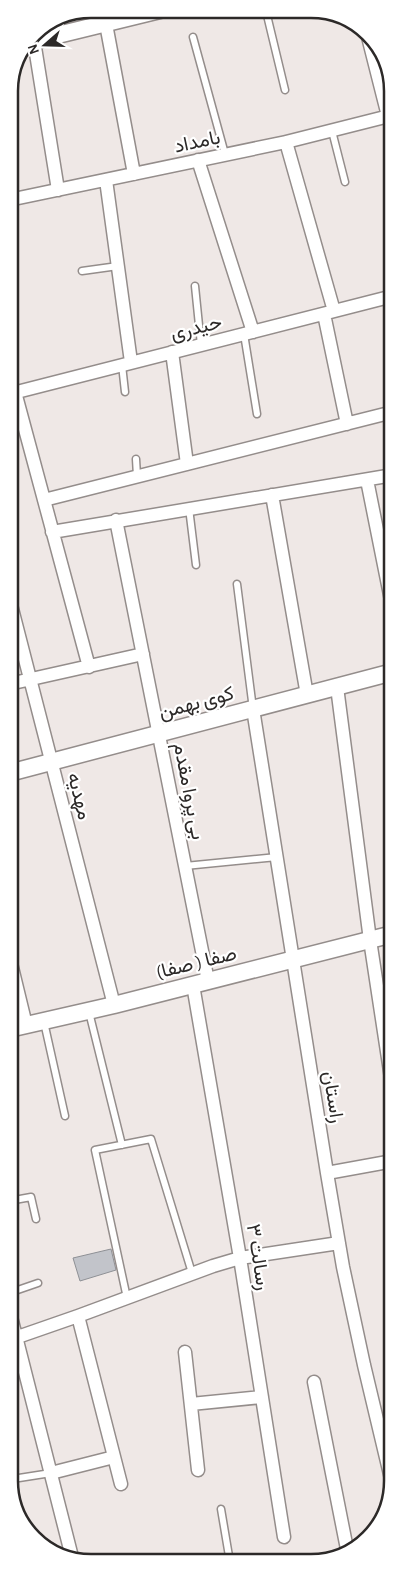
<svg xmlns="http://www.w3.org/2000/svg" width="402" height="1572" font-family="'Alegreya Sans',Vazirmatn,sans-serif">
<rect width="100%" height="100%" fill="#efe8e6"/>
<path fill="#c2c4ca" stroke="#8e9095" d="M111,1249L116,1270L80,1281L73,1258Z"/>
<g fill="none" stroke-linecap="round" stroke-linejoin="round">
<g stroke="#948d8b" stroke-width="9">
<path id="service" d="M266,11L285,90
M193,37L225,154
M332,131L345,182
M82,271L118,266
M195,286L201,345
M244,334L257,414
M122,365L125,392
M136,459L137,476
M189,508L196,565
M237,584L253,709
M185,866L277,857
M89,1012L122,1145
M44,1022L65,1116
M9,1201L31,1197L36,1219
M9,1293L38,1283
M127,1298L95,1150L151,1139L192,1273
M19,1478L51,1473
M221,1509L230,1562"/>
</g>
<g stroke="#948d8b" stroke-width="15">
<path id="minor" d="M106,24L134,174
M367,33L388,116
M34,41L58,190
M286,142L334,311
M198,160L253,332
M106,180L131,362
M9,200L286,142L393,115
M324,314L347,424
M172,352L187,464
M15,392L89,667
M9,394L393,296
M367,480L393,610
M272,495L307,695
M44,500L393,412
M116,520L208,981
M52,532L393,475
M9,597L114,1005
M9,684L143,654
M337,687L370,940L393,1091
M253,709L327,1173L343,1267L364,1365L393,1487
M9,955L26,1025
M193,985L240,1258L284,1537
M327,1173L393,1161
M9,1309L73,1561
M78,1316L121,1484
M9,1340L78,1316L213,1266L240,1258L339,1243
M185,1352L198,1470
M314,1382L347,1549
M191,1404L262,1397
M51,1473L114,1457"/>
</g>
<g stroke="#948d8b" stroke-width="19">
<path id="tertiary" d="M29,42L160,10
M9,773L393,672
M9,1029L114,1005L393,934"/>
</g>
<use href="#service" stroke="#fff" stroke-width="6"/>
<use href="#minor" stroke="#fff" stroke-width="12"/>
<use href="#tertiary" stroke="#fff" stroke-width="16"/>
</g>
<g text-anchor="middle" stroke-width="4.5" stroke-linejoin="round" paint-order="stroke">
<g font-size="20" fill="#2c2928" stroke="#fff">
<text transform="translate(197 141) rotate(-12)" y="7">بامداد</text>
<text transform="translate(196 327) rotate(-14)" y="7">حیدری</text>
<text transform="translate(196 702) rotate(-15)" y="7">کوی بهمن</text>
<text transform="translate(190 791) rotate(79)" y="7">بی پروا مقدم</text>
<text transform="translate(80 796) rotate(76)" y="7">مهدیه</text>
<text transform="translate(196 962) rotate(-14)" y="7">صفا ( صفا)</text>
<text transform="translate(334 1097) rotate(81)" y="7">راستان</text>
<text transform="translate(259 1257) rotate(81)" y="7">رسالت ۳</text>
</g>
</g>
<path d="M0 0H402V1572H0ZM91 18H311A73 73 0 0 1 384 91V1481A73 73 0 0 1 311 1554H91A73 73 0 0 1 18 1481V91A73 73 0 0 1 91 18Z" fill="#fff" fill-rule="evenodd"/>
<path fill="none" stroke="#2c2928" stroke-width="2.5" d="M91 18H311A73 73 0 0 1 384 91V1481A73 73 0 0 1 311 1554H91A73 73 0 0 1 18 1481V91A73 73 0 0 1 91 18Z"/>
<g transform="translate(45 45) rotate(250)" stroke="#ffffff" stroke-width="4" paint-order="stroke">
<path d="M0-4L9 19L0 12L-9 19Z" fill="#2c2928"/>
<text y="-8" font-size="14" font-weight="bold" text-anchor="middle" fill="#2c2928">N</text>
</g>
</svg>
